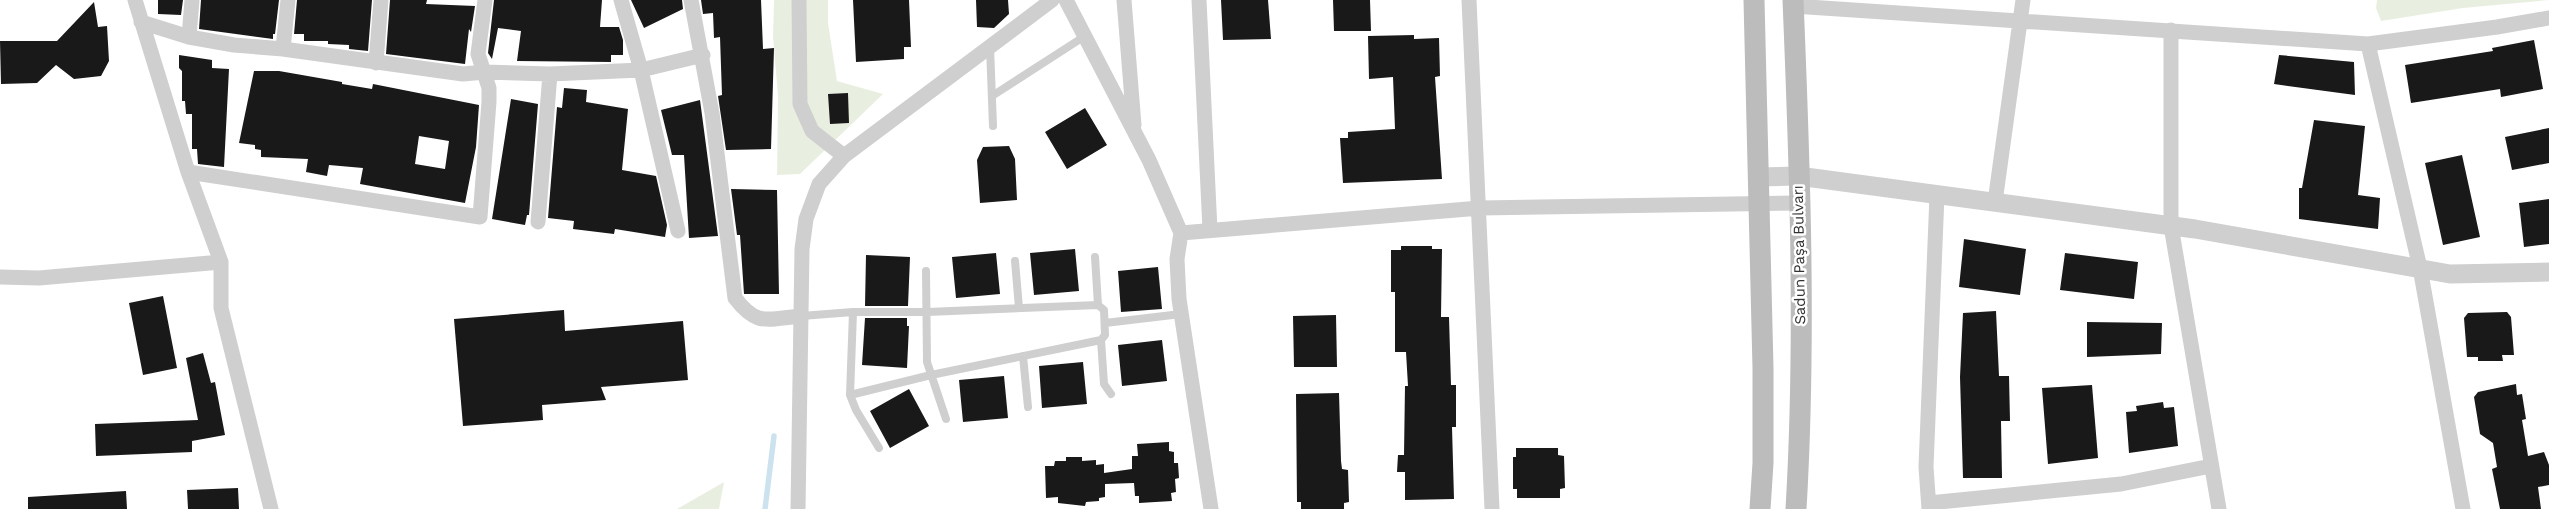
<svg xmlns="http://www.w3.org/2000/svg" width="2549" height="509" font-family="'Work Sans',sans-serif">
<rect width="100%" height="100%" fill="#fff"/>
<path fill="#e9efe0" d="M774,0H828V23L837,81L883,94L800,174L777,175L778,96L773,36Z
M2377,0H2549L2463,8L2381,21L2376,8Z
M724,482L719,509H677Z"/>
<g fill="none" stroke-linecap="round" stroke-linejoin="round">
<path stroke="#cce3ef" stroke-width="5.5" d="M765,509L774,436"/>
</g>
<path fill="#191919" fill-rule="evenodd" d="M158,0H183L181,15L158,14Z
M201,0H279L275,34H273V39L199,29Z
M297,0H372L368,51L349,49V45L328,44V41H304V34H294Z
M390,0H427L426,4L475,6L471,32L469,29L465,64L386,54Z
M494,0H602L600,27H619L623,40V55H611V62L517,61L521,31L498,28L492,59L488,53Z
M631,0H682L683,9L644,28Z
M701,0H761L763,49L774,48L771,149L726,150L718,96L722,95L720,37L714,38L713,13L703,14Z
M853,0H909L911,47H904V59L856,62Z
M976,0H1008L1009,14L994,28L977,27Z
M1221,0H1268L1271,39L1223,40Z
M1333,0H1370L1371,31H1334Z
M94,2L98,27L107,26L109,61L101,76L74,79L56,65L37,83L1,84L0,41H57Z
M1414,35V39L1439,38L1440,76L1435,77L1442,179L1343,183L1340,138H1348V132L1395,129L1393,77L1369,79L1368,36Z
M2534,40L2543,89L2501,97L2500,89L2411,103L2405,65L2493,51L2492,48Z
M179,55L212,60V68L229,69L224,167L198,164L197,149H192V114H186L185,101H182V71L179,68Z
M2279,55L2354,62L2355,95L2274,84Z
M254,71H279L342,82V84L372,89L373,84L479,105L476,147L465,203L360,184L363,168L329,165L327,176L306,172L308,159L261,157V150L255,149V145L239,143ZM419,136L449,141L445,169L415,164Z
M564,88L587,90L586,102L628,109L622,170L656,176L667,225L665,237L615,229L614,234L573,229L574,221L548,218L557,107L562,108Z
M848,93L849,123L830,124L828,94Z
M511,99L538,104L529,215H527L525,225L492,219Z
M700,100L718,236L689,238L684,155H672L661,110Z
M1085,108L1107,145L1067,169L1045,132Z
M2314,120L2365,126L2358,195L2380,198L2378,229L2299,219V188H2302Z
M2549,128V163L2512,170L2505,137Z
M1009,146L1015,159L1017,200L980,203L977,160L983,147Z
M2462,155L2480,237L2443,245L2425,163Z
M731,189L777,190L779,294H744L740,235H737Z
M2549,199V244L2524,247L2519,203Z
M1964,239L2026,249L2020,295L1959,287Z
M1401,246H1432V249H1442L1441,317H1449L1451,385H1456V427H1452L1454,499L1405,500V472H1397L1398,455H1404L1405,386H1408L1406,352H1395V292H1391V250H1401Z
M1075,249L1079,291L1034,295L1030,253Z
M996,253L1000,294L956,298L952,257Z
M2065,253L2138,262L2134,299L2060,290Z
M866,255L910,257L908,306H865Z
M1158,267L1162,309L1121,312L1118,271Z
M163,296L177,368L143,375L129,303Z
M564,310L565,331L683,321L688,380L601,387L606,400L542,405L543,420L463,426L454,319Z
M1996,311L1999,376H2009L2010,421H2001L2002,478H1963L1960,377L1963,313Z
M2507,312L2511,317L2514,355H2502L2503,361H2478V357H2467L2464,318L2468,313Z
M1336,315L1337,367H1294L1293,316Z
M865,318H907V326H909L907,368L862,365Z
M2087,322L2162,323L2161,354L2087,357Z
M1162,340L1167,381L1122,386L1118,345Z
M203,353L211,383L215,382L225,435L192,441V452L96,456L95,424L198,420L186,358Z
M1083,362L1087,404L1042,408L1039,366Z
M1004,376L1008,418L963,422L959,380Z
M2516,384L2517,395L2522,394L2526,419L2522,420L2528,456L2544,452L2549,465V485L2538,487L2541,509H2500L2492,469L2497,467L2493,443L2480,434L2474,397L2478,392Z
M2092,385L2098,458L2048,464L2042,388Z
M909,389L929,426L890,448L870,411Z
M1339,393L1341,461L1342,469L1348,470L1349,502L1344,503V509H1301V502H1297L1296,394Z
M2163,402L2164,408L2174,407L2178,446L2129,453L2126,412L2137,411L2136,406Z
M1169,442V451L1174,452V463H1178L1179,478L1175,479L1176,492L1171,493L1172,501L1139,503V496H1135L1134,483L1105,484V497L1099,498V501L1086,502L1085,506L1058,503V497L1046,498L1045,466H1054L1055,461H1066V457H1082V461L1096,460V465L1104,464V473L1132,469V456H1138L1137,444Z
M1516,448H1558V455L1564,456L1565,488L1560,489V498H1517V489H1513V457H1516Z
M238,488L239,509H188L187,490Z
M126,491L127,509H28V497Z"/>
<g fill="none" stroke-linecap="round" stroke-linejoin="round">
<path stroke="#cfcfcf" stroke-width="8" d="M990,47L993,126
M992,96L1085,36
M1095,257L1098,305
M1015,261L1019,308
M926,271L927,362L946,419
M853,312L850,395L856,410L879,448
M801,316L853,312H927L1098,305L1104,310L1105,335L1101,340L931,375L850,395
M1105,323L1181,314
M1101,340L1104,384L1111,394
M1023,356L1028,407"/>
<path stroke="#cfcfcf" stroke-width="15" d="M135,0L188,172L221,262V308L271,509
M621,0L641,70L678,231
M691,0L712,113L735,298C757,327 767,319 801,316
M799,0L800,104L812,131L844,156
M1066,0L1149,160L1181,233L1177,259L1179,299L1211,509
M1124,0L1134,125
M1199,0L1210,230
M1469,0L1492,509
M1793,6L2368,44L2497,27L2549,18
M141,22L189,37L234,45L283,49L463,74L485,72L550,74L641,70L703,55
M2171,30V226L2219,509
M189,37L192,0
M2368,44L2420,268L2463,509
M283,49L288,0
M376,63L381,0
M188,172L480,217L489,102V88L478,54L485,0
M1995,202L2023,0
M538,222L550,74
M1181,233L1480,208L1800,203
M0,277L39,278L221,262
M1929,503L2121,484L2211,466
M798,509L802,249L806,219L819,184L844,156L1052,0
M1929,509L1926,467L1937,195"/>
<path stroke="#cfcfcf" stroke-width="19" d="M1758,177L1798,176L2195,229L2450,274L2549,272"/>
<path stroke="#bcbcbc" stroke-width="21" d="M1754,0L1763,368V463L1760,509
M1793,0C1800,169 1806,340 1796,509"/>
</g>
<g text-anchor="middle" stroke-width="5" stroke-linejoin="round" paint-order="stroke">
<g font-size="15" fill="#323232" stroke="#fff">
<text transform="translate(1799 255) rotate(-91)" y="5">Sadun Paşa Bulvarı</text>
</g>
</g>
</svg>
